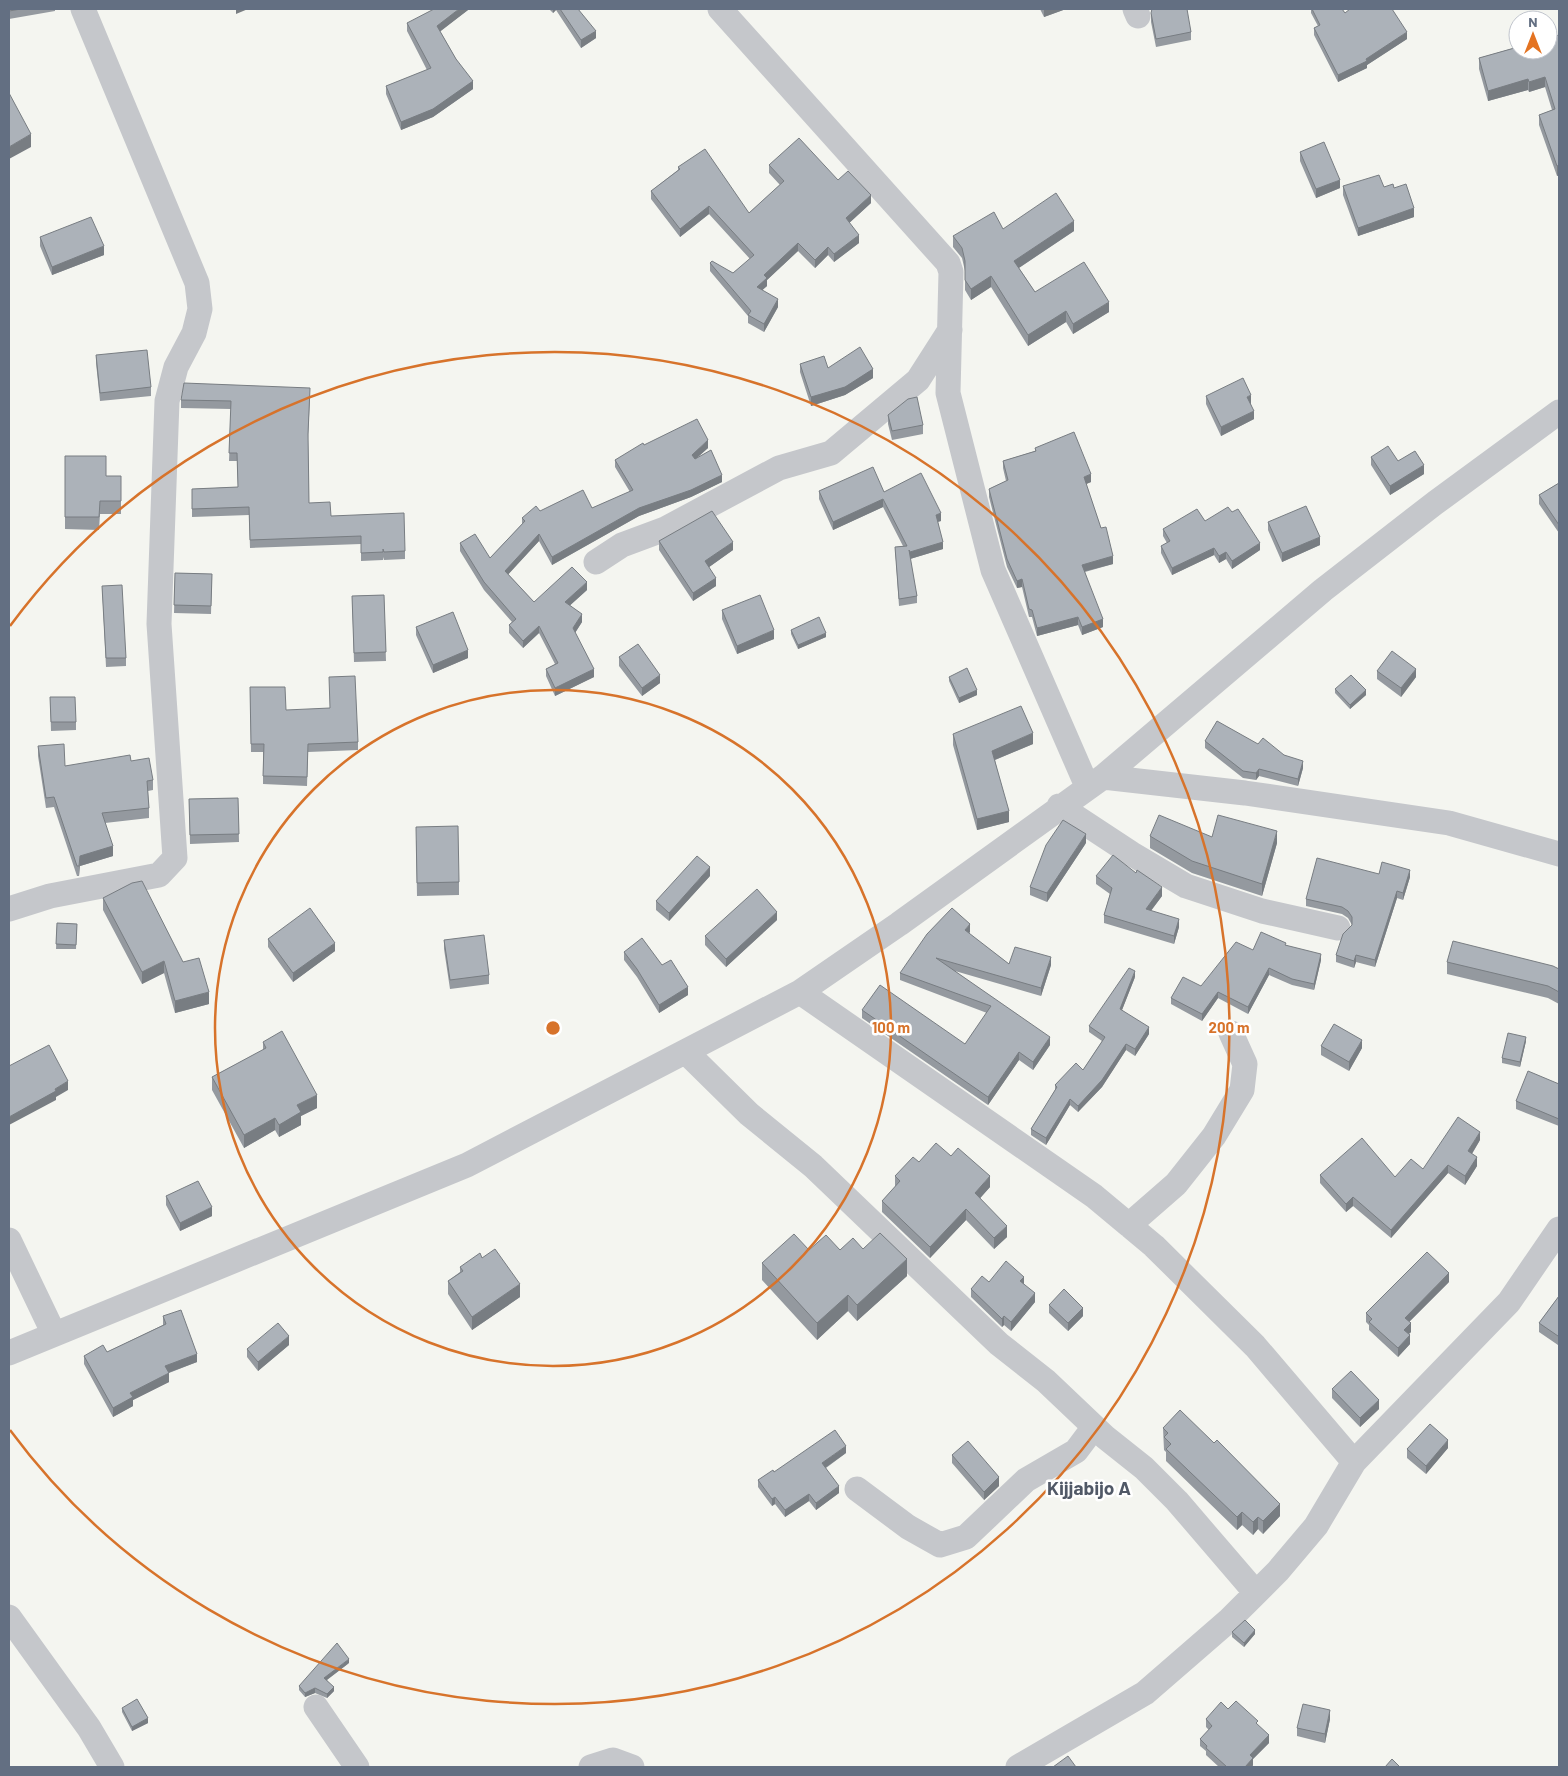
<svg xmlns="http://www.w3.org/2000/svg" width="1568" height="1776" font-family="Barlow,sans-serif">
<rect width="100%" height="100%" fill="#f4f5f0"/>
<g fill="none" stroke-linecap="round" stroke-linejoin="round">
<path stroke="#c5c7cb" stroke-width="25" d="M720,9L948,263L951,272L948,393L993,570L1087,786
M1135,9L1138,16
M596,562L622,545L665,529L779,468L831,453L918,380L950,330
M1103,777L1245,793L1449,823L1559,854
M1059,806L1132,854L1186,886L1262,911L1338,928
M9,909L50,896L159,875L175,858L159,624L167,401L176,367L194,333L200,309L197,283L83,9
M800,992L1094,1196L1154,1246L1255,1346L1354,1462
M686,1052L749,1114L813,1166L999,1344L1046,1381L1105,1437L1144,1468L1177,1501L1256,1593
M1129,1225L1176,1184L1214,1136L1242,1090L1245,1064L1231,1033
M9,1240L54,1334
M9,1353L467,1165L800,992L899,924L1103,777L1323,590L1435,503L1559,412
M857,1489L908,1527L940,1545L966,1537L1026,1480L1076,1451L1094,1427
M9,1617L89,1728L112,1767
M316,1707L357,1767
M591,1767L613,1760L632,1767
M1018,1767L1145,1693L1228,1621L1278,1571L1316,1526L1354,1462L1509,1302L1559,1229"/>
</g>
<path fill="#94999f" d="M9,9H55V11L9,19Z
M468,9V10L440,31L473,89L433,117L401,130L386,94V86L427,70L407,31V23Z
M549,9H578L596,38L581,48L556,10L553,13Z
M1040,9H1066L1044,17Z
M1311,9H1342L1345,13L1407,39L1367,65V68L1338,82L1314,35V28L1318,26L1311,13Z
M1151,13L1191,32V40L1156,47L1151,22Z
M1559,35V175L1557,176L1539,125V115L1552,110L1545,87L1529,92L1528,90L1488,101L1479,69V58Z
M1300,152L1340,188L1316,198L1300,161Z
M769,165L838,180L871,203L849,223L859,243L834,262L828,255L815,268L798,251L767,280V286L762,290L778,307L764,332L748,323V316L710,271V263L733,273L750,259L709,214L680,237L651,199V191L678,170V167L749,213L780,185L769,173Z
M1343,186L1394,188L1414,217L1358,236L1343,195Z
M1003,229L1074,231L1019,268L1035,292L1109,312L1073,334L1066,322L1028,346L991,287L971,300L965,290V271L962,258L953,247V236Z
M40,237L104,255L52,275L40,246Z
M96,355L151,387V396L100,401L96,363Z
M800,364L828,368L873,378L845,395L811,406L800,372Z
M310,396L308,439L309,503L331,516L405,551V559L384,560L383,557V560L361,561V544L250,548L249,515L192,517V489L238,487L237,461H229L231,409L181,408V400Z
M1206,396L1251,404L1254,419L1221,436L1206,404Z
M888,415L923,425V434L892,440L888,424Z
M644,445L708,448L697,458L722,482L691,497L639,516L552,565L539,541L508,574L534,602L587,590L570,605L582,622L575,633L594,677L555,696L546,676V669L555,664L539,633L523,648L509,633V625L512,622L484,590L460,551V543L490,558L522,524V518L540,511L592,508L630,492L615,467V460Z
M1035,448L1091,482L1086,484L1113,564L1085,572L1103,627L1082,635L1078,625L1037,636L1032,617H1029L1022,587L1017,588L1007,567L989,497V489L1006,481L1003,468V461L1035,451Z
M65,456L106,476H121V514H100L99,530L65,529Z
M1371,457L1398,461L1424,474L1390,495L1371,465Z
M1559,483V533L1539,504V495Z
M819,491L884,492L941,521L938,522L943,549L910,559L917,596V603L899,606L895,547L903,546L883,507L833,530L819,499Z
M1205,521L1260,550L1232,569L1226,559L1219,563L1214,555L1172,575L1161,553V546L1167,543L1163,536V529Z
M1268,522L1320,545L1282,562L1268,530Z
M659,541L733,550L709,567L716,586L693,601L659,550Z
M175,573L212,574L211,614L174,613Z
M102,586L126,658V666L106,667Z
M384,595L386,661L354,662L352,596Z
M722,610L774,639L737,654L722,619Z
M416,627L468,658L433,673L416,635Z
M791,630L826,637L798,649L791,634Z
M619,657L660,683L642,696L619,666Z
M1377,671L1416,677L1401,697L1377,679Z
M949,677L977,695L959,703L949,681Z
M250,687L286,710L358,742V750L308,752L307,786L263,784V752H251Z
M1335,689L1366,695L1350,709L1335,693Z
M50,697L76,722V730L51,731Z
M953,734L1033,744L995,760L1009,822L977,830L953,745Z
M1205,741L1258,744L1284,755L1303,768L1298,786L1259,776L1256,780L1243,778L1205,748Z
M38,746L65,766L131,761L153,780V790L148,791L149,808V818L105,823L113,856L80,866L79,876H77L54,807L46,808L38,756Z
M238,798L239,842L190,844L189,799Z
M1150,836L1212,837L1277,843L1262,896L1192,873L1150,848Z
M416,840L459,882V895L417,896Z
M1086,843L1047,902L1030,895V887Z
M1379,874L1410,877L1403,900L1397,898L1375,967L1356,962L1354,968L1336,962V955L1352,925L1348,918L1342,914L1306,906V899Z
M710,876L669,921L656,910V901Z
M1096,876L1162,896L1151,911L1179,927L1174,944L1104,923V915L1110,894L1096,884Z
M103,898L183,962L209,1004L175,1013L164,973L142,984L103,910Z
M777,920L726,967L705,945V936Z
M57,923L77,924L76,949H56Z
M970,932L969,934L1009,964L1051,965L1041,996L955,971L1050,1045L1033,1070L1019,1060L988,1105L862,1018V1010L965,1044L987,1013L900,980V973Z
M268,939L335,951L293,982L268,947Z
M444,940L489,975V984L450,989L444,949Z
M1286,945L1321,960L1314,990L1292,985L1269,975L1248,1014L1218,998L1202,1021L1171,1004V998L1201,986L1253,950Z
M624,952L662,965L688,995L659,1013L637,977L624,960Z
M1447,962L1559,969V1004L1548,998L1447,974Z
M1135,977L1122,1010L1149,1034L1135,1056L1126,1050L1102,1087L1078,1112L1070,1105L1046,1145L1031,1135V1129L1055,1090V1085L1083,1070L1102,1041L1089,1032V1026Z
M1526,1041L1520,1067L1502,1063V1058Z
M263,1042L317,1108L301,1116V1125L279,1137L275,1130L244,1148L212,1090V1077L263,1050Z
M1321,1046L1362,1048L1349,1071L1321,1055Z
M1559,1084V1126L1516,1109V1101Z
M1480,1140L1472,1154L1477,1166L1465,1185L1448,1173L1391,1238L1353,1206L1346,1212L1320,1183V1175L1395,1177L1423,1169Z
M951,1156L990,1187L980,1198L1007,1237L994,1249L966,1220L930,1258L882,1212V1201L895,1187V1176L919,1162Z
M166,1196L212,1216L180,1231L166,1205Z
M863,1249L907,1276L857,1321L848,1311L817,1340L762,1280V1263L809,1250Z
M482,1258L520,1297L472,1330L448,1294V1281L460,1272V1267Z
M989,1282L1024,1284L1035,1302L1011,1331L1004,1325L1002,1327L971,1297V1289Z
M1449,1282L1409,1322L1411,1332L1408,1334L1410,1344L1398,1357L1369,1330V1325L1366,1322V1313Z
M1559,1296V1343L1558,1345L1539,1332V1323Z
M1049,1305L1083,1316L1068,1331L1049,1313Z
M163,1316L197,1362L169,1373V1382L133,1400V1406L113,1417L84,1364V1356L107,1352L163,1325Z
M289,1345L258,1371L247,1357V1349Z
M1332,1389L1379,1409L1360,1427L1332,1398Z
M1163,1428L1280,1516L1263,1534L1258,1529L1253,1535L1242,1525L1237,1530L1166,1461V1452L1164,1450Z
M1448,1448L1426,1474L1407,1458V1449Z
M846,1453L826,1468L839,1493L816,1510L809,1501L785,1517L775,1504L772,1506L758,1487V1480L774,1472Z
M952,1455L999,1486L984,1500L952,1463Z
M1232,1632L1255,1634L1244,1647L1232,1637Z
M349,1663L327,1680L334,1691L327,1698L315,1693L305,1697L299,1690V1686Z
M122,1708L148,1723L132,1731L122,1712Z
M1228,1709L1258,1725L1269,1743L1253,1759V1765L1252,1767H1219L1206,1755V1751L1200,1746V1739L1209,1730L1206,1727V1719Z
M1330,1719L1325,1743L1297,1736V1728Z"/>
<path fill="#787d82" d="M236,9H248L236,14Z
M459,9H468V10L437,34V26Z
M553,9H556V10L553,13Z
M1044,9H1066L1044,17Z
M596,31V38L581,48V40Z
M1407,32V39L1367,65V68L1338,82V75L1366,59Z
M1545,77V87L1529,92V82Z
M1528,79V90L1488,101V91Z
M473,81V89L433,117L401,130V122Z
M31,134V147L9,159V147Z
M1559,165V175L1557,176V166Z
M1340,180V188L1316,198V189Z
M871,195V203L846,226V218Z
M709,206V214L680,237V229Z
M1414,208V217L1358,236V228Z
M1074,221V231L1014,271V261Z
M859,235V243L834,262V254Z
M798,243V251L767,280V286L757,295V287L764,275Z
M104,246V255L52,275V267Z
M828,247V255L815,268V260Z
M991,276V287L971,300V289Z
M778,299V307L764,332V324Z
M1109,302V312L1073,334V324Z
M1066,311V322L1028,346V335Z
M873,369V378L845,395L811,406V397Z
M1251,395V404L1247,406V397Z
M1254,411V419L1221,436V427Z
M708,440V448L692,462V455Z
M1424,465V474L1390,495V486Z
M1091,474V482L1084,485V477Z
M722,475V482L691,497L639,516L552,565V557L639,508Z
M883,499V507L833,530V522Z
M941,513V521L936,522V515Z
M539,534V541L505,578V571Z
M1320,537V545L1282,562V553Z
M733,542V550L705,570V561Z
M943,542V549L910,559V552Z
M1260,543V550L1232,569V561Z
M1214,548V555L1172,575V568Z
M1226,552V559L1219,563V556Z
M1113,556V564L1082,572V565Z
M716,578V586L693,601V593Z
M1022,579V587L1017,588V581Z
M587,582V590L565,610V602Z
M582,614V622L573,636V628Z
M1078,617V625L1037,636V628Z
M1103,619V627L1082,635V627Z
M539,626V633L523,648V641Z
M774,630V639L737,654V646Z
M826,633V637L798,649V645Z
M468,650V658L433,673V665Z
M594,669V677L555,696V688Z
M1416,669V677L1401,697V688Z
M660,675V683L642,696V688Z
M977,690V695L959,703V698Z
M1366,690V695L1350,709V705Z
M1033,733V744L992,761V751Z
M1303,761V768L1298,786V779Z
M1259,769V776L1256,780V773Z
M1009,811V822L977,830V819Z
M1277,831V843L1262,896V884Z
M1086,834V843L1047,902V893Z
M113,846V856L80,866L79,876L80,856Z
M710,867V876L669,921V913Z
M1410,870V877L1403,900V893Z
M1162,887V896L1146,917V909Z
M1397,891V898L1375,967V960Z
M777,912V920L726,967V959Z
M1179,919V927L1174,944V936Z
M970,924V932L965,938V930Z
M335,943V951L293,982V973Z
M1321,954V960L1314,990V984Z
M1356,955V962L1354,968V961Z
M1051,957V965L1041,996V988Z
M164,961V973L142,984V972Z
M1269,968V975L1248,1014V1007Z
M1135,971V977L1120,1015V1009Z
M688,987V995L659,1013V1005Z
M209,992V1004L175,1013V1001Z
M1218,992V998L1202,1021V1014Z
M1149,1027V1034L1135,1056V1049Z
M1050,1037V1045L1033,1070V1062Z
M1526,1037V1041L1520,1067V1062Z
M1362,1040V1048L1349,1071V1062Z
M1126,1044V1050L1102,1087L1078,1112V1106Z
M1019,1052V1060L988,1105V1097Z
M68,1081V1090L56,1097V1100L9,1125V1117Z
M317,1095V1108L301,1116V1125L279,1137V1125L297,1105Z
M1070,1099V1105L1046,1145V1138Z
M275,1118V1130L244,1148V1135Z
M1480,1132V1140L1468,1160V1151Z
M1477,1157V1166L1465,1185V1176Z
M1448,1165V1173L1391,1238V1230Z
M990,1176V1187L975,1204V1193Z
M1353,1197V1206L1346,1212V1204Z
M212,1207V1216L180,1231V1223Z
M966,1209V1220L930,1258V1247Z
M1007,1226V1237L994,1249V1238Z
M907,1259V1276L857,1321V1305Z
M1449,1273V1282L1405,1326V1318Z
M1024,1277V1285L1020,1281Z
M520,1284V1297L472,1330V1317Z
M1035,1293V1302L1011,1331V1322Z
M848,1295V1311L817,1340V1323Z
M1083,1308V1316L1068,1331V1323Z
M1004,1316V1325L1002,1327V1319Z
M1411,1323V1332L1404,1339V1330Z
M1559,1334V1343L1558,1345V1336Z
M1410,1335V1344L1398,1357V1348Z
M289,1336V1345L258,1371V1362Z
M197,1354V1362L165,1374V1366Z
M169,1373V1382L133,1400V1406L113,1417V1408L130,1393Z
M1379,1400V1409L1360,1427V1418Z
M1448,1440V1448L1426,1474V1466Z
M846,1446V1453L822,1470V1463Z
M999,1477V1486L984,1500V1492Z
M839,1486V1493L816,1510V1503Z
M809,1494V1501L785,1517V1510Z
M775,1497V1504L772,1506V1499Z
M1280,1504V1516L1263,1534V1521Z
M1242,1512V1525L1237,1530V1517Z
M1258,1517V1529L1253,1535V1522Z
M1255,1630V1634L1244,1647V1643Z
M349,1659V1663L324,1682V1678Z
M334,1687V1691L327,1698V1694Z
M315,1688V1693L305,1697V1693Z
M1330,1710V1719L1325,1743V1734Z
M148,1718V1723L132,1731V1727Z
M1269,1735V1743L1253,1759V1765L1252,1767H1245L1250,1755Z"/>
<path fill="#acb2b9" stroke="#787d82" d="M9,9H21L9,11Z
M434,9H459L437,26L456,59L473,81L433,109L401,122L386,86L431,68L407,23Z
M560,9H578L596,31L581,40Z
M1152,9H1187L1191,32L1156,39L1151,13Z
M1312,9H1342L1345,13L1350,9H1392L1407,32L1366,59L1367,61L1338,75L1314,28L1320,25Z
M1559,35V165L1557,166L1539,115L1555,109L1545,77L1529,82L1528,79L1488,91L1479,58L1518,47V50H1548V38Z
M9,93L31,134L9,147Z
M799,138L838,180L848,171L871,195L846,218L859,235L834,254L828,247L815,260L798,243L764,275L767,278L757,287L778,299L764,324L748,315L751,311L710,263L712,261L733,273L754,255L709,206L680,229L651,191L680,169L678,167L705,149L749,213L784,181L769,165Z
M1324,142L1340,180L1316,189L1300,152Z
M1379,175L1384,187L1393,184L1394,188L1406,184L1414,208L1358,228L1343,186Z
M1056,193L1074,221L1014,261L1035,292L1084,262L1109,302L1073,324L1066,311L1028,335L991,276L971,289L965,280V261L962,248L953,236L994,212L1003,229Z
M91,217L104,246L52,267L40,237Z
M860,347L873,369L845,387L811,397L800,364L824,356L828,368Z
M147,350L151,387L100,393L96,355Z
M1243,378L1251,395L1247,397L1254,411L1221,427L1206,396Z
M184,383L310,388L308,434L309,503L330,502L331,516L404,513L405,551L384,552L383,549V552L361,553V536L250,540L249,507L192,509V489L238,487L237,453H229L231,401L181,400Z
M917,397L923,425L892,431L888,415L908,399Z
M697,419L708,440L692,455L695,459L711,450L722,475L691,490L639,508L552,557L539,534L505,571L534,602L572,567L587,582L565,602L582,614L573,628L594,669L555,688L546,669L558,663L539,626L523,641L509,625L516,619L484,582L460,543L475,534L490,558L525,521L522,518L536,506L540,511L583,490L592,508L633,490L615,460L643,443L644,445Z
M1074,432L1091,474L1084,477L1101,528L1106,527L1113,556L1082,565L1103,619L1082,627L1078,617L1037,628L1032,610L1029,609L1022,579L1017,581L1007,559L989,489L1008,480L1003,461L1036,451L1035,448Z
M1388,446L1398,461L1415,451L1424,465L1390,486L1371,457Z
M65,456H106V476H121V501H100L99,517H65Z
M873,467L884,492L921,473L941,513L936,515L943,542L910,552L909,550L917,596L899,599L895,547L907,546L883,499L833,522L819,491Z
M1559,483V525L1539,495Z
M1306,506L1320,537L1282,553L1268,522Z
M1228,507L1232,512L1238,509L1260,543L1232,561L1226,552L1219,556L1214,548L1172,568L1161,546L1170,541L1163,529L1197,509L1205,521Z
M712,511L733,542L705,561L716,578L693,593L659,541Z
M175,573L212,574L211,606L174,605Z
M122,585L126,658H106L102,586Z
M384,595L386,652L354,653L352,596Z
M760,595L774,630L737,646L722,610Z
M453,612L468,650L433,665L416,627Z
M819,617L826,633L798,645L791,630Z
M638,644L660,675L642,688L619,657Z
M1392,651L1416,669L1401,688L1377,671Z
M967,668L977,690L959,698L949,677Z
M1351,675L1366,690L1350,705L1335,689Z
M355,676L358,742L308,744L307,777L263,776L264,744H251L250,687H285L286,710L330,708L329,677Z
M50,697H75L76,722H51Z
M1021,706L1033,733L992,751L1009,811L977,819L953,734Z
M1217,721L1258,744L1263,738L1284,755L1303,761L1298,779L1259,769L1256,773L1243,771L1205,741Z
M64,744L65,766L130,755L131,761L149,758L153,780L147,781L149,808L102,813L113,846L80,856L79,866H77L54,797L46,798L38,746Z
M238,798L239,834L190,835L189,799Z
M1159,815L1212,837L1218,815L1277,831L1262,884L1192,861L1150,836Z
M1063,820L1086,834L1047,893L1030,887L1046,845Z
M458,826L459,882L417,883L416,827Z
M1113,855L1136,873L1137,870L1162,887L1146,909L1179,919L1174,936L1104,915L1112,888L1096,876Z
M697,856L710,867L669,913L656,901Z
M1317,858L1379,874L1382,862L1410,870L1403,893L1397,891L1375,960L1356,955L1354,961L1336,955L1343,934L1352,925V917L1348,911L1342,907L1306,899Z
M142,881L183,962L199,958L209,992L175,1001L164,961L142,972L103,898L132,883Z
M757,889L777,912L726,959L705,936Z
M310,908L335,943L293,973L268,939Z
M952,908L970,924L965,930L1009,964L1015,947L1051,957L1041,988L936,958L1050,1037L1033,1062L1019,1052L988,1097L862,1010L880,985L965,1044L991,1006L900,973L927,934Z
M57,923L77,924L76,945L56,944Z
M1261,932L1286,943L1285,945L1321,954L1314,984L1292,979L1269,968L1248,1007L1218,992L1202,1014L1171,998L1183,977L1201,986L1236,942L1253,950Z
M484,935L489,975L450,980L444,940Z
M642,938L662,965L671,960L688,987L659,1005L637,969L624,952Z
M1453,941L1553,966L1559,969V992L1548,986L1447,962Z
M1129,968L1135,971L1120,1009L1149,1027L1135,1049L1126,1044L1102,1080L1078,1106L1070,1099L1046,1138L1031,1129L1057,1087L1055,1085L1076,1063L1083,1070L1105,1037L1089,1026Z
M1334,1024L1362,1040L1349,1062L1321,1046Z
M282,1031L317,1095L297,1105L301,1112L279,1125L275,1118L244,1135L212,1077L266,1048L263,1042Z
M1508,1033L1526,1037L1520,1062L1502,1058Z
M49,1045L68,1081L55,1089L56,1091L9,1117V1066Z
M1528,1071L1559,1084V1119L1516,1101Z
M1458,1117L1480,1132L1468,1151L1477,1157L1465,1176L1448,1165L1391,1230L1353,1197L1346,1204L1320,1175L1362,1138L1395,1177L1411,1159L1423,1169Z
M936,1143L951,1156L958,1148L990,1176L975,1193L1007,1226L994,1238L966,1209L930,1247L882,1201L900,1181L895,1176L913,1157L919,1162Z
M198,1181L212,1207L180,1223L166,1196Z
M880,1233L907,1259L857,1305L848,1295L817,1323L762,1263L794,1234L809,1250L826,1235L840,1250L853,1238L863,1249Z
M495,1249L520,1284L472,1317L448,1281L463,1271L460,1267L480,1253L482,1258Z
M1427,1252L1449,1273L1405,1318L1411,1323L1404,1330L1410,1335L1398,1348L1369,1322L1372,1319L1366,1313Z
M1006,1261L1024,1277L1020,1281L1035,1293L1011,1322L1004,1316L1002,1319L971,1289L982,1276L989,1282Z
M1064,1289L1083,1308L1068,1323L1049,1305Z
M1559,1296V1334L1558,1336L1539,1323Z
M181,1310L197,1354L165,1366L169,1373L130,1393L133,1397L113,1408L84,1356L103,1345L107,1352L166,1324L163,1316Z
M278,1323L289,1336L258,1362L247,1349Z
M1351,1371L1379,1400L1360,1418L1332,1389Z
M1180,1410L1214,1443L1217,1440L1280,1504L1263,1521L1258,1517L1253,1522L1242,1512L1237,1517L1166,1449L1171,1444L1164,1437L1168,1433L1163,1428Z
M1430,1424L1448,1440L1426,1466L1407,1449Z
M835,1430L846,1446L822,1463L839,1486L816,1503L809,1494L785,1510L775,1497L772,1499L758,1480L773,1470L774,1472Z
M968,1441L999,1477L984,1492L952,1455Z
M1245,1620L1255,1630L1244,1643L1232,1632Z
M337,1643L349,1659L324,1678L334,1687L327,1694L315,1688L305,1693L299,1686Z
M137,1699L148,1718L132,1727L122,1708Z
M1236,1701L1258,1721L1256,1723L1269,1735L1250,1755L1253,1758L1245,1767H1227L1206,1748L1207,1746L1200,1739L1212,1726L1206,1719L1221,1702L1228,1709Z
M1303,1704L1330,1710L1325,1734L1297,1728Z
M1068,1756L1076,1767H1053Z
M1392,1759L1400,1767H1385Z"/>
<g fill="none" stroke="#d7732b" stroke-width="2.5">
<circle cx="553" cy="1028" r="338"/>
<path d="M10 626A676 676 0 1 1 10 1430"/>
</g>
<g text-anchor="middle" stroke-width="5" stroke-linejoin="round" paint-order="stroke">
<g font-size="19" font-weight="bold" fill="#515967" stroke="#fff">
<text x="1089" y="1495">Kijjabijo A</text>
</g>
</g>
<circle cx="553" cy="1028" r="8" fill="#d7732b" stroke="#fff" stroke-width="2.5"/>
<g font-size="15" text-anchor="middle" font-weight="bold" fill="#d7732b" stroke="#fff" stroke-width="5" stroke-linejoin="round" paint-order="stroke">
<text x="891" y="1033">100 m</text>
<text x="1229" y="1033">200 m</text>
</g>
<rect width="1568" height="1776" fill="none" stroke="#636f82" stroke-width="20"/>
<g transform="translate(1533 35)"><circle r="24" fill="#ffffff" stroke="#c1c5cd"/>
<path d="M0-4L9 19L0 12L-9 19Z" fill="#e47321"/>
<text y="-8" font-size="14" font-weight="bold" text-anchor="middle" fill="#636f82">N</text>
</g>
</svg>
